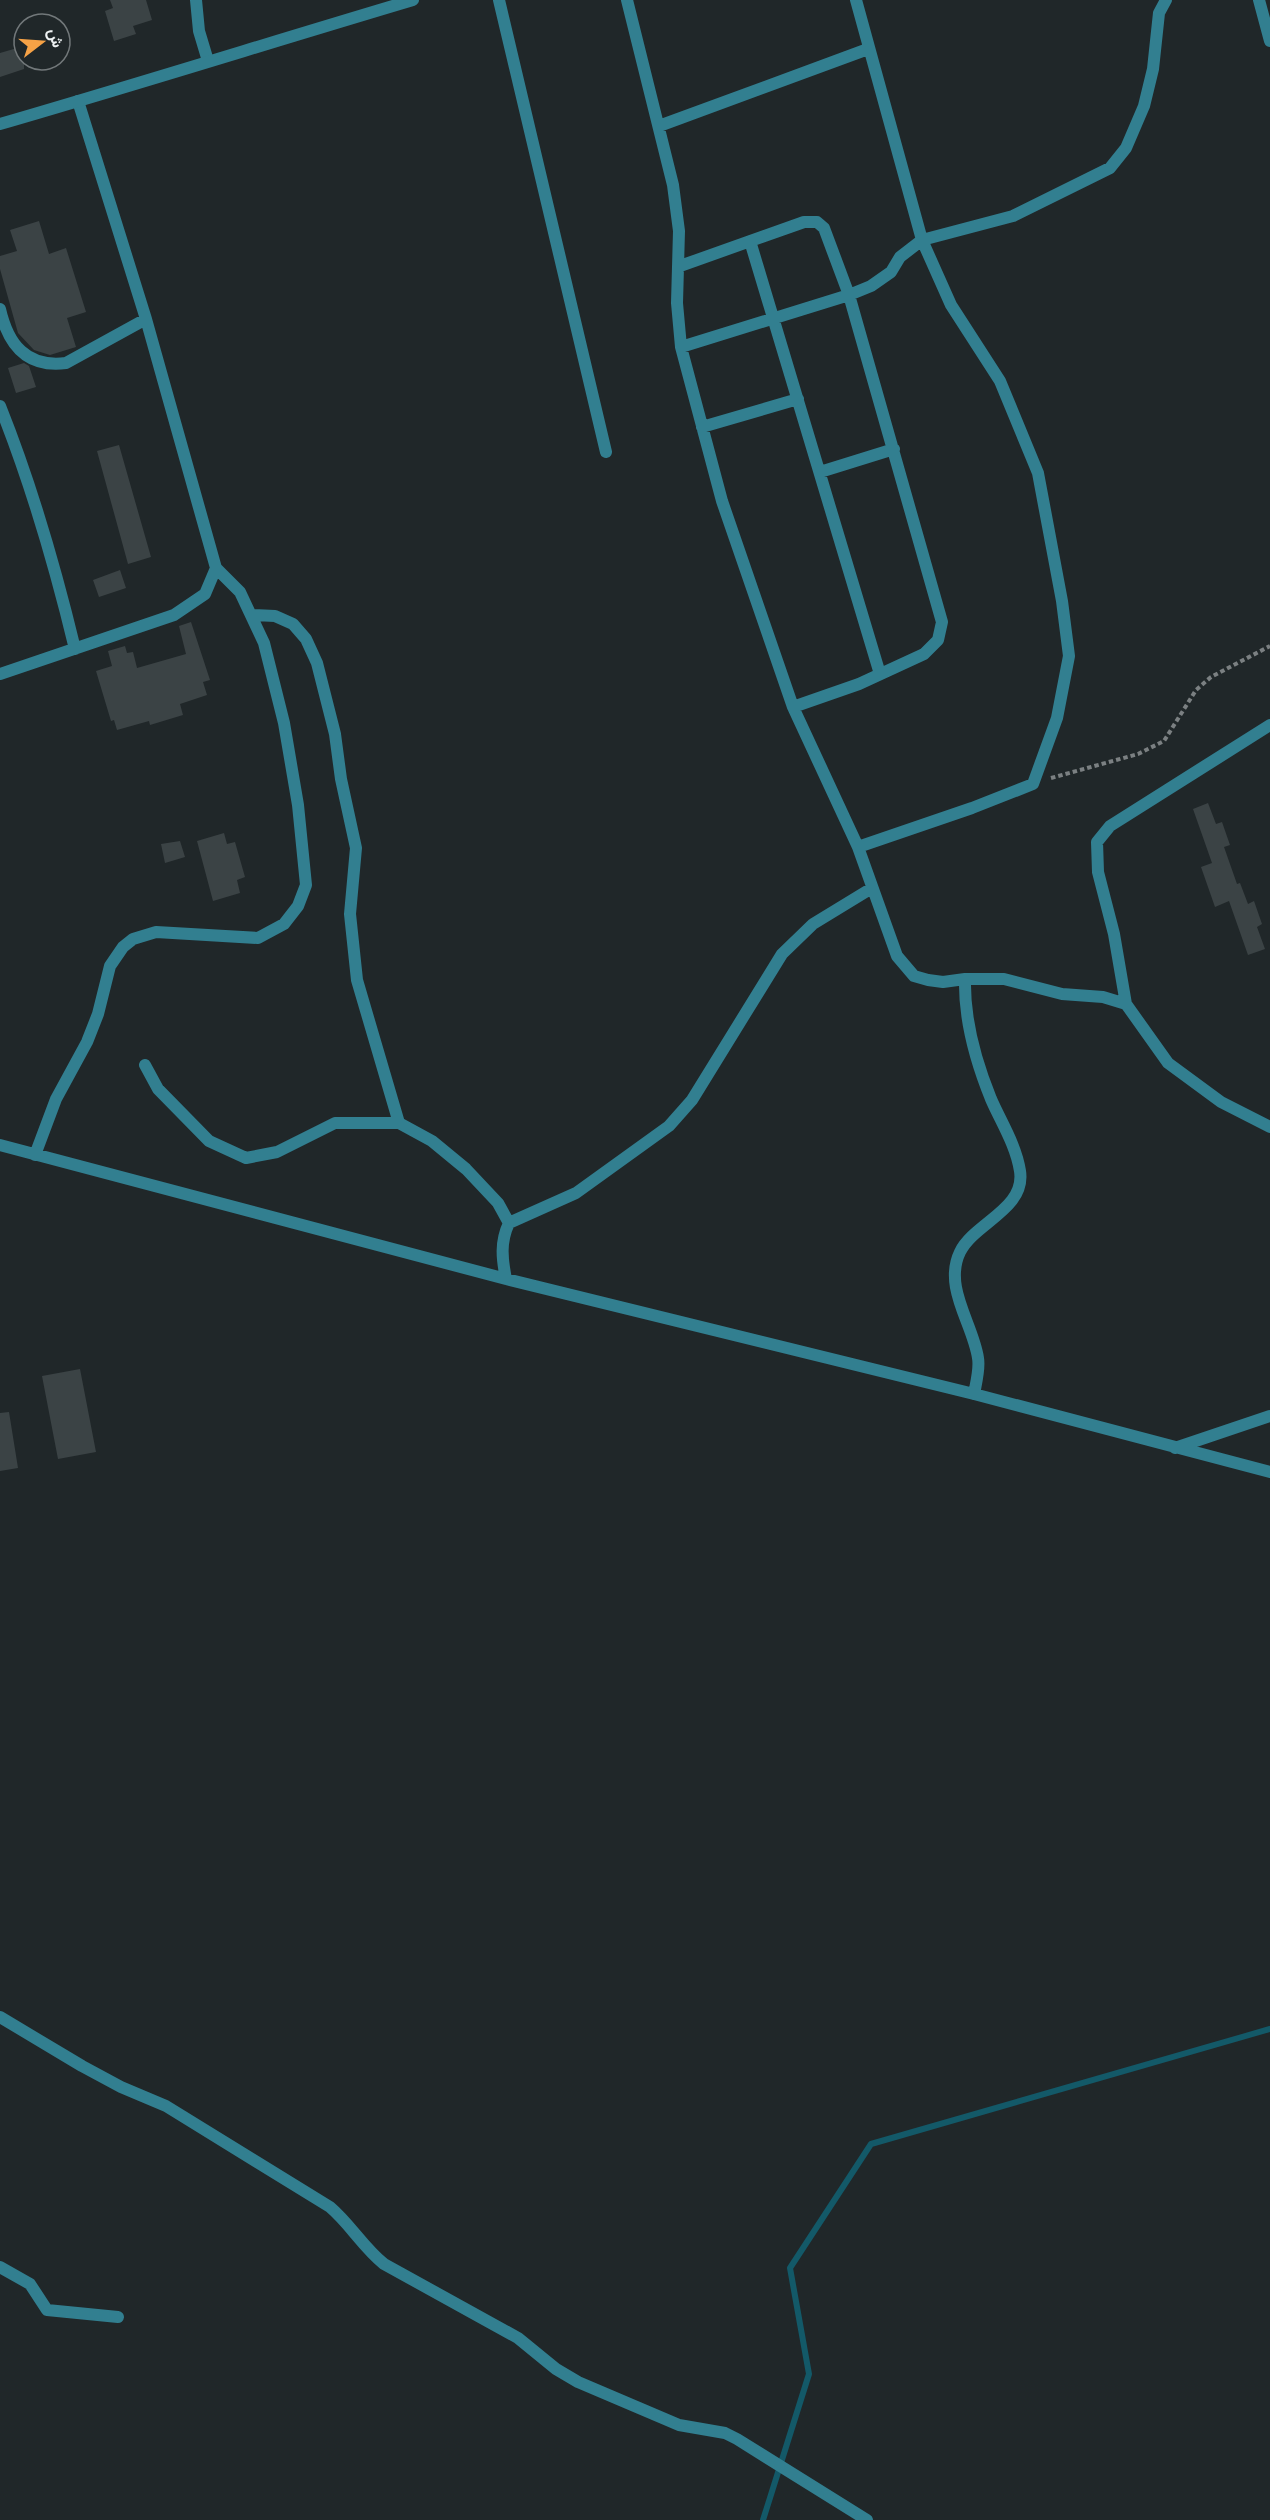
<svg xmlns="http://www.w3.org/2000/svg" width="1270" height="2520" font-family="'Source Sans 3',Vazirmatn,sans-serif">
<rect width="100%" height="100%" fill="#202729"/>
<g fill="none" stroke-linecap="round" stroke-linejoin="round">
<path stroke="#135968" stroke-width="6" d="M763,2520L809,2374L790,2268L871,2144L1270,2029"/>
</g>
<path fill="#3b4345" d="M110,0H146L152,20L133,26L136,34L114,41L105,11L113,8Z
M24,46V69L0,77V53Z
M39,221L49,254L66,248L86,312L67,318L76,347L50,355L34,350L18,333L0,269V256L17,251L10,230Z
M24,363L29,366L36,387L16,393L8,368Z
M119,445L151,557L128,564L97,451Z
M120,570L126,588L99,597L93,580Z
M191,622L210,680L203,682L207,695L180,704L183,715L150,725L149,721L117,730L114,720L111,721L96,671L112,666L108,651L125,646L127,653L133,652L137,668L186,654L179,626Z
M1208,803L1216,824L1222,822L1230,845L1224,847L1237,884L1240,883L1248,904L1254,901L1262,924L1257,927L1265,949L1248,955L1229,901L1215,907L1201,867L1212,863L1193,809Z
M224,833L227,844L235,842L245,877L237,880L240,893L213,901L197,841Z
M180,841L185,857L165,863L161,844Z
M80,1369L96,1452L58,1459L42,1376Z
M9,1412L18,1468L0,1471V1413Z"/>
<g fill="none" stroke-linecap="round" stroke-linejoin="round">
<path stroke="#7b8082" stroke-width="4" stroke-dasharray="4.5 3" stroke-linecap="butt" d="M1051,778L1138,754L1164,741L1196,690L1211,677L1270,646"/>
<path stroke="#327f90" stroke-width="12" d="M196,0L199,31L208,61
M499,0L606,452
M627,0L673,185L679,231L677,303L681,347L722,501L793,707L858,847L897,956L914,976L928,980L943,982L965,979H1004L1062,994L1103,997L1126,1004L1168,1063L1221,1102L1270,1127
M856,0L922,240L951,305L1000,381L1038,473L1062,601L1069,656L1057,718L1033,784L972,808L858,847
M1259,0L1270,41
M659,126L868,49
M750,241L880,674
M680,266L804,222H817L824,228L849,295L942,622L938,640L924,654L859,684L793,707
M0,309C8,344 26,368 66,363L146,319
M681,347L849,295L871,286L891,272L900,257L922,240L1013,216L1110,168L1126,148L1144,106L1153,69L1159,13L1166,0
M0,406C32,486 55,566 75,649
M702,427L798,399
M820,472L894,449
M253,615L275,616L293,624L306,639L317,663L335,734L341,779L356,848L350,914L357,980L399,1123
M0,674L174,615L205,594L216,568
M965,979C964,1019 976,1062 991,1099C1001,1122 1016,1145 1020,1171C1026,1209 974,1223 960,1252C943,1287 973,1324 978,1358C980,1369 976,1383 974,1394
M1126,1004L1114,934L1098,872L1097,842L1110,826L1270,725
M145,1065L158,1089L209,1141L246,1158L277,1152L335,1123H399L432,1141L466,1169L498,1203L509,1223
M0,1145L506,1279L974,1394L1270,1472
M35,1155L56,1099L87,1042L98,1014L110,966L123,947L133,939L156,932L258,938L284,924L298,906L306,885L298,805L284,723L264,643L240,592L216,568L146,319L78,101
M506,1279C502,1259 500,1242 509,1223L576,1193L669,1126L692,1100L782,954L813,924L872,888
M1175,1448L1270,1416
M0,2017L82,2066L121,2087L166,2106L330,2207C350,2224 363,2247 384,2264L518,2338L556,2369L578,2382L679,2425L725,2433L737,2439L867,2520
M0,2267L30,2284L47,2310L118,2317"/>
<path stroke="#327f90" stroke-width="12" d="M0,124C138,84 275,41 413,0"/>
</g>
<g transform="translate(42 42) rotate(73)"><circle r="28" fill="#202729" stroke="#72787a" stroke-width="1.5"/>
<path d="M0-4.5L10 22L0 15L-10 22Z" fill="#f6a246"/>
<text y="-9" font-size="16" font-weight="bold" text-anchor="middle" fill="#eef2f3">ش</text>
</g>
</svg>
